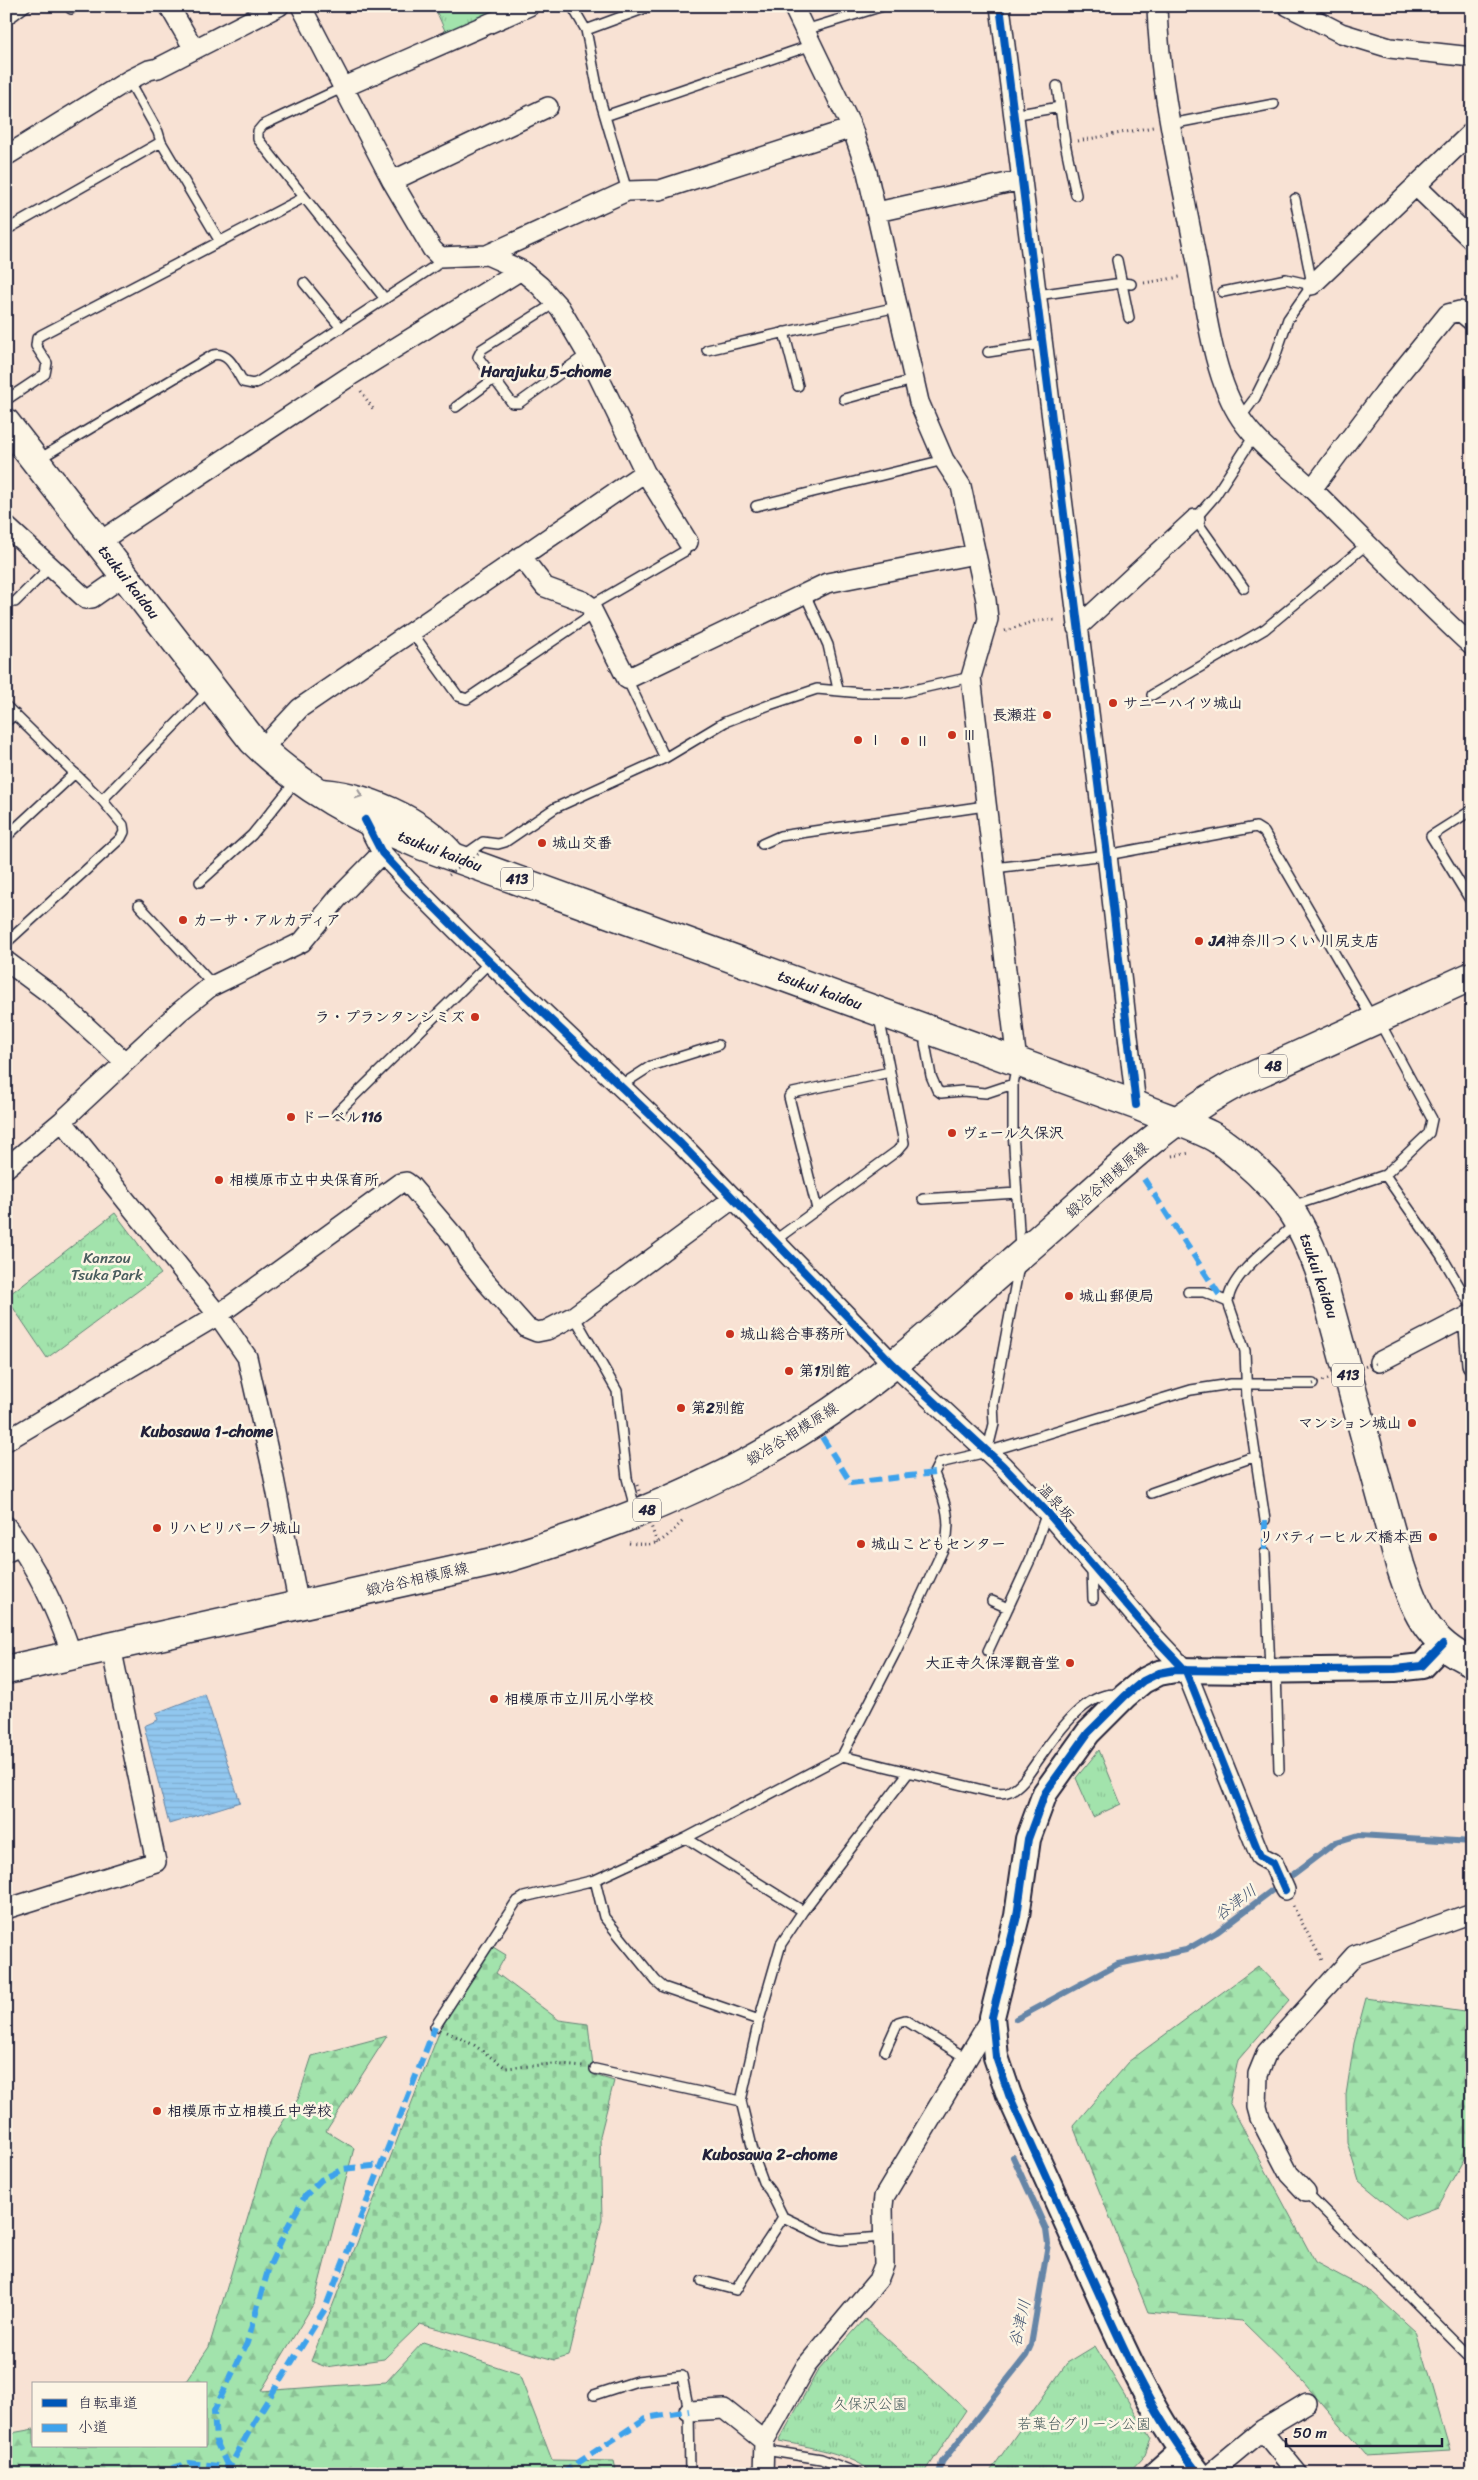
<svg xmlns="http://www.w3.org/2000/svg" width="1478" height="2480" font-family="Sriracha,'Klee One',sans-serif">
<defs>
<pattern id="forest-firs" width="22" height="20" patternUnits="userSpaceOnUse" patternTransform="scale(1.25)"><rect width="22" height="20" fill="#a2e3ac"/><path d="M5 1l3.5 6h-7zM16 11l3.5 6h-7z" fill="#8bc295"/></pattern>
<pattern id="cemetery-stones" width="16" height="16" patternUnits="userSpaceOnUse" patternTransform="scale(1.25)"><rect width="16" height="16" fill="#a2e3ac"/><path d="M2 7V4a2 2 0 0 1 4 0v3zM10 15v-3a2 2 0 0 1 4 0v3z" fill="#8bc295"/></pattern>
<pattern id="park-tufts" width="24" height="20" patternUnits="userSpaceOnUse" patternTransform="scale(1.25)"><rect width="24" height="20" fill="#a2e3ac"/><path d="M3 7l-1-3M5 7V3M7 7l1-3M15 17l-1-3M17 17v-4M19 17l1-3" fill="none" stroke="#8bc295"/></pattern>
<pattern id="water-rules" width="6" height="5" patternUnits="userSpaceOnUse" patternTransform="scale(1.25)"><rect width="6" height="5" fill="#91c7ef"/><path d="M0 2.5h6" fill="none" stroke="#7dabce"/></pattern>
</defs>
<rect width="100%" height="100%" fill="#f8e2d4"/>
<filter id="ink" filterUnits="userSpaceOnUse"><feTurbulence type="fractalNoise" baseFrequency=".02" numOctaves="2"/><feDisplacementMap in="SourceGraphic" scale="10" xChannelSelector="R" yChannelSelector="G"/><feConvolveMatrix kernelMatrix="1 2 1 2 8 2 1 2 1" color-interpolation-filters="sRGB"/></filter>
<g filter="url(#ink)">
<path fill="url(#forest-firs)" stroke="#628274" d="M1258,1966L1290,2000L1238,2060L1229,2102L1315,2262L1373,2293L1416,2332L1450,2450L1366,2455L1297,2375L1242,2321L1148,2312L1073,2126L1128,2062Z
M1366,1998L1472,2013V2149L1470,2148L1437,2207L1405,2219L1359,2181L1347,2142L1346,2095L1354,2043Z
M387,2036L326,2131L354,2148L314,2303L261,2391L386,2382L423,2342L519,2374L552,2460L614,2461L617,2474H6V2434L34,2429V2446H206V2384H184L209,2347L271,2140L298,2099L312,2056Z"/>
<path fill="url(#cemetery-stones)" stroke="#628274" d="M493,1947L506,1955L496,1973L559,2020L588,2024L594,2075L614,2081L600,2136L602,2220L569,2356L555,2360L420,2324L384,2359L326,2367L311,2361L442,2025Z"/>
<path fill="url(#park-tufts)" stroke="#628274" d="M434,6H529L450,42Z
M115,1213L161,1274L47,1358L6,1297Z
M1099,1750L1121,1804L1093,1817L1076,1778Z
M865,2319L966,2410L924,2474H874C852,2453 808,2447 779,2441L817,2372Z
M1095,2346L1151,2439L1145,2455L1127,2474H993L991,2470L1067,2363Z"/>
<path fill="url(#water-rules)" stroke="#6585a7" d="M205,1694L240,1802L169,1824L144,1726L158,1720L156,1713Z"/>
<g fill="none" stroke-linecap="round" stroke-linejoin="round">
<path stroke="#6585a7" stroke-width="6" d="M1016,2019L1118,1964L1186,1950L1217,1932L1336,1842L1359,1835L1472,1842
M939,2474L942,2462L1026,2356L1031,2345L1048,2244L1046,2229L1013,2157"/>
<g stroke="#22223b" stroke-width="12">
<path id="service" d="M70,6L71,9
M572,6L586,30L599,96L627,191
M6,21L26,6
M586,30L651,6
M805,30L883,6
M129,80L158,132L161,142L219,240
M1057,86L1060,107
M342,88L263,125L258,131V139L385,299
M1013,115L1060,107L1065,143L1076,195
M605,116L812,45
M1171,124L1274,104
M1295,199L1312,284
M6,230L161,142
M1117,260L1129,318
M304,283L341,328
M1223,292L1286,279L1312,285
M1037,295L1122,283L1131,284
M555,303L482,349L478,357L512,403H519L587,354
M784,332L798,386
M707,350L897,307
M988,352L1043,344
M844,399L913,380
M6,400L45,374L47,363L36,346L37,338L41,335L303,198
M456,407L494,379
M1240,418L1255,398L1274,360L1288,319L1312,285
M39,459L213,355C229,351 236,371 243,382L253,384L258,382L435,266L440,257
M756,506L944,460
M1244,588L1195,519L1215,496L1254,436
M805,594L828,645L838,689
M15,602L50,567
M590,606L685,551L688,542
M411,631L458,696L467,699L594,613
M627,679L665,758
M1152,695L1265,629L1367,544
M6,706L102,800L123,825L124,832L121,838L6,943
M6,722L15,714
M102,800L210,689
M1472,810L1431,836L1472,903
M6,837L75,773
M762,844L780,836L985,806
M463,856L483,842L498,844L505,842L555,808L665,758L725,722L769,705L817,689L862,693H900L971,677
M994,868L1107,855L1256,827L1264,832L1372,1018
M200,882L252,835L296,781
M139,905L213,985
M925,1043L931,1076L937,1090L941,1093L962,1091L986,1093L1013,1084
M1017,1064L1013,1084V1129L1020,1248
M620,1086L651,1066L718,1045
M337,1113L490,962
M1385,1175L1441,1255L1472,1308
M923,1199L1017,1193
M1292,1206L1385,1175L1429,1133L1432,1119L1379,1021
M817,1209L789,1097L793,1093L890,1072
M774,1241L897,1151L904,1143L879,1017
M1188,1292H1204L1228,1302
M574,1316L617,1391L627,1478L636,1512
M987,1452L994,1424L993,1404L1019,1266
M1151,1493L1256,1456
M1265,1520L1247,1400L1245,1351L1228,1302C1230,1274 1275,1243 1295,1224
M1265,1553L1270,1670
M6,1558L24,1550
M1092,1569L1093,1599
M992,1601L1008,1608
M988,1651L1031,1558L1047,1512
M1276,1671L1279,1770
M842,1756L991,1792C998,1793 1004,1794 1010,1791C1022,1785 1029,1773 1036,1763C1053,1739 1086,1688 1120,1695
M686,1838L803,1911
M595,1880L604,1917L656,1981L663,1987L759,2020
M435,2027L516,1902L524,1897L595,1880L686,1838L842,1756L896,1651L945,1545C953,1518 943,1498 934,1473L939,1463L987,1452L1191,1390L1231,1384H1313
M885,2051L898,2022L905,2020L966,2058
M595,2069L741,2101
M1306,2192L1469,2356L1472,2362
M883,2237L841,2240L825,2237L783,2217L770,2191L763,2182L756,2163L741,2101L759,2020L781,1944L803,1911L908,1773
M702,2281L736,2290C751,2264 768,2242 783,2217
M594,2395L637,2381L682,2376L689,2411L690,2474
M765,2450L821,2459L860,2474"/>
</g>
<g stroke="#22223b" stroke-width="22">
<path id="minor" d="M169,6L194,49
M301,6L392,181L432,249L440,257L487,255L627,191L660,190L852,128
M793,6L852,128L867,172L919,402L944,460L961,486L986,600L988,619L971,677L1017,1062
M1000,6L1107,855L1136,1105
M1157,6C1159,89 1180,171 1195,252C1205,301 1212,377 1241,419C1259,446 1289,467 1313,490C1366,542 1417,595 1472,646
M1288,6L1341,33L1390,48L1472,57
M342,88L529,6
M6,156L129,80L149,70L158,68L279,6
M392,181L548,107
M1416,186L1472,240
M877,212L1021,180
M521,270L540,286L560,308L590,359L645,472
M1312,285L1472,132
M1312,489L1384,393L1448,314L1460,311L1472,321
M6,526L86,599L92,598L125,575
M99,542L350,376L521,270L487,255
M521,556L545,587L583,601L590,606L627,679L827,583L975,554
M1077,628L1195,519
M263,750L273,737L300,708L645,472L688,542
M315,788C365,790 424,816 456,854
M365,820L382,853L407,880L468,941L681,1144L893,1364L1003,1466L1047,1512L1152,1635L1186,1671L1260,1856L1273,1863L1285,1890
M6,961L53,996L125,1062
M62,1121L218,1315L247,1357L272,1468L299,1606
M6,1168L62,1121L179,1012L210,987L302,942L338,898L382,853
M1468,1316L1472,1364
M1379,1362L1472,1314
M6,1441L218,1315L400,1183L406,1182L410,1185L457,1240L467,1258L485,1281L527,1328L537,1332L547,1330L574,1316L734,1198
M6,1526C37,1568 55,1606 72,1655
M6,1909L156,1862L111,1647
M1306,2192L1289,2174L1260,2118L1257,2107L1258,2074L1267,2052L1355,1955L1472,1913
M689,2411L724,2409L764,2441
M1262,2430L1307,2403
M763,2474L764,2441L806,2366L878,2280L884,2265L883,2206L884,2197L992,2017
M1209,2474L1262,2430L1298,2474"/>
</g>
<g stroke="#22223b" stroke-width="28">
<path id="tertiary" d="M1155,2474L1180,2452
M1199,2474C1155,2420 1126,2355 1098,2292C1068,2226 1038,2160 1009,2095L996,2057L992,2017L1017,1916L1028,1839L1045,1793L1088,1733L1125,1696L1143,1681L1159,1673L1175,1670L1252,1671L1395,1669L1422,1666L1443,1644"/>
</g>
<g stroke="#22223b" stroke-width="31">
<path id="primary" d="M6,1670L497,1561C607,1529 715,1487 812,1424C886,1377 951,1315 1017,1258C1087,1199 1157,1125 1237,1083L1472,976"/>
</g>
<g stroke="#22223b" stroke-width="31">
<path id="trunk" d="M6,423L253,741C301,788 361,820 423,846L1136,1105C1160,1116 1186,1123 1210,1135C1223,1141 1233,1151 1244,1160C1286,1196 1303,1223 1321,1275L1400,1565C1414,1608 1427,1643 1472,1662"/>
</g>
<path stroke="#22223b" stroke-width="3" stroke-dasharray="1 4" stroke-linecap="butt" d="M1078,141L1153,127
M1144,283L1180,277
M361,391L373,409
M1005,631L1035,621L1057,620
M1172,1156L1190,1153
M629,1543C661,1547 662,1541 684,1520
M1293,1906L1323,1962
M447,2032L474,2045L506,2068L553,2064L583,2067"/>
<use href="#service" stroke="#fcf5e5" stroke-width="9"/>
<use href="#minor" stroke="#fcf5e5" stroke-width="19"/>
<use href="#tertiary" stroke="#fcf5e5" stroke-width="24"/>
<use href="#primary" stroke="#fcf5e5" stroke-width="28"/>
<use href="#trunk" stroke="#fcf5e5" stroke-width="28"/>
<path stroke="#22223b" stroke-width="3" stroke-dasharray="1 4" stroke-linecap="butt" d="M449,875L485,849
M1313,1384L1379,1362
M637,1485L657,1543"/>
<path stroke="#3ea2ec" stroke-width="6" stroke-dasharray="12 6" stroke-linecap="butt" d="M1144,1179L1222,1299
M822,1437L851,1483L934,1473
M1265,1520V1553
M228,2467L216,2441L214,2411L247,2343L269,2267L288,2226L305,2196L321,2180L343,2169L382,2165
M154,2474L189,2463L228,2467L233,2474
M191,2474L203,2464
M226,2474L254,2422L325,2309L435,2027
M561,2474L646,2418L689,2411"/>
<g stroke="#fcf5e5" stroke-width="11">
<path id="cycleway" d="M1000,6L1107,855L1136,1105
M365,820L382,853L407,880L468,941L681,1144L893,1364L1003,1466L1047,1512L1152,1635L1186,1671L1260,1856L1273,1863L1285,1890
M1199,2474C1155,2420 1126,2355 1098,2292C1068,2226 1038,2160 1009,2095L996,2057L992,2017L1017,1916L1028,1839L1045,1793L1088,1733L1125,1696L1143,1681L1159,1673L1175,1670L1252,1671L1395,1669L1422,1666L1443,1644"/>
</g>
<use href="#cycleway" stroke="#0057b8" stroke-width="8"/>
</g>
<defs><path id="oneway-chevron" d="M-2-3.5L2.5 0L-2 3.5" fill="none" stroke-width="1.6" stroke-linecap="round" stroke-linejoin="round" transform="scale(1.25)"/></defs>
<use stroke="#9a9698" href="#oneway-chevron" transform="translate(359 795) rotate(21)"/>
</g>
<g fill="#c8321e" stroke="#fcf5e5" stroke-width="2">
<circle cx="1113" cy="703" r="5"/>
<circle cx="1047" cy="715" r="5"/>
<circle cx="952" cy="735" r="5"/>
<circle cx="858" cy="740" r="5"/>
<circle cx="905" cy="741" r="5"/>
<circle cx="542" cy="843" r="5"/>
<circle cx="183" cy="920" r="5"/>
<circle cx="1199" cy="941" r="5"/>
<circle cx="475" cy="1017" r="5"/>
<circle cx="291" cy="1117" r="5"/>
<circle cx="952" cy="1133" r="5"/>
<circle cx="219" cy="1180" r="5"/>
<circle cx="1069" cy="1296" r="5"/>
<circle cx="730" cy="1334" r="5"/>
<circle cx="789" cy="1371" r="5"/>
<circle cx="681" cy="1408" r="5"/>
<circle cx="1412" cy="1423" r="5"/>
<circle cx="157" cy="1528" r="5"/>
<circle cx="1433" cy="1537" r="5"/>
<circle cx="861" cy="1544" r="5"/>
<circle cx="1070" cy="1663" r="5"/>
<circle cx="494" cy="1699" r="5"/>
<circle cx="157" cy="2111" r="5"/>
</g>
<g text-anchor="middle" stroke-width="5" stroke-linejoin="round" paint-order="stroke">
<g fill="#fcf5e5" stroke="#63616e" stroke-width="1">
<rect x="501" y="867.5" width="32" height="23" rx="4"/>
<rect x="1259" y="1054.5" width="28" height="23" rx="4"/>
<rect x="1332" y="1363.5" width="32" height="23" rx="4"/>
<rect x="633" y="1498.5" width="28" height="23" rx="4"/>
</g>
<g font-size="14" font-weight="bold" fill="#22223b">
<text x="517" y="884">413</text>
<text x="1273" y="1071">48</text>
<text x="1348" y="1380">413</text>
<text x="647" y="1515">48</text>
</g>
<g font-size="15" fill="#22223b" stroke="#fcf5e5">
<text transform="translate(129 582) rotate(52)" y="5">tsukui kaidou</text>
<text transform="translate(440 851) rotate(21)" y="5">tsukui kaidou</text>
<text transform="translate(820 990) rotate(20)" y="5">tsukui kaidou</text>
<text transform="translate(1107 1180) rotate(-42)" y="5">鍛冶谷相模原線</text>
<text transform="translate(1319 1276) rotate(71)" y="5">tsukui kaidou</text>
<text transform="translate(792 1434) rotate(-32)" y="5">鍛冶谷相模原線</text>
<text transform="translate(1056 1502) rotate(47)" y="5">温泉坂</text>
<text transform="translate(417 1579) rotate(-13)" y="5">鍛冶谷相模原線</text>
</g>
<g font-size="15" font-weight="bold" fill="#22223b" stroke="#fcf5e5" text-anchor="start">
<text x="1123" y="708">サニーハイツ城山</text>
<text x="1037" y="720" text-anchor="end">長瀬荘</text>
<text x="962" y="740">Ⅲ</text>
<text x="868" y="745">Ⅰ</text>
<text x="915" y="746">Ⅱ</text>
<text x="552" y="848">城山交番</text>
<text x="193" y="925">カーサ・アルカディア</text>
<text x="1209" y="946">JA神奈川つくい 川尻支店</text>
<text x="465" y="1022" text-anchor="end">ラ・プランタンシミズ</text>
<text x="301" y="1122">ドーベル116</text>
<text x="962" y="1138">ヴェール久保沢</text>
<text x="229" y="1185">相模原市立中央保育所</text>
<text x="1079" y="1301">城山郵便局</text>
<text x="740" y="1339">城山総合事務所</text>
<text x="799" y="1376">第1別館</text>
<text x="691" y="1413">第2別館</text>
<text x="1402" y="1428" text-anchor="end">マンション城山</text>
<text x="167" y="1533">リハビリパーク城山</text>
<text x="1423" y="1542" text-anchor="end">リバティーヒルズ橋本西</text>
<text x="871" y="1549">城山こどもセンター</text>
<text x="1060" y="1668" text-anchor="end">大正寺久保澤觀音堂</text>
<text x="504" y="1704">相模原市立川尻小学校</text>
<text x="167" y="2116">相模原市立相模丘中学校</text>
</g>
<g font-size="15" fill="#485c5d" stroke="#fcf5e5">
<text x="107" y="1263">Kanzou<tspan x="107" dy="17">Tsuka Park</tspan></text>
<text x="870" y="2409">久保沢公園</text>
<text x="1084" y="2429">若葉台グリーン公園</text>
</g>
<g font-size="16" font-weight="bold" fill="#22223b" stroke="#fcf5e5">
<text x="546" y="377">Harajuku 5-chome</text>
<text x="207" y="1437">Kubosawa 1-chome</text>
<text x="770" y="2160">Kubosawa 2-chome</text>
</g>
<g font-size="16" font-style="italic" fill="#435471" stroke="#fcf5e5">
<text transform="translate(1235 1902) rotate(-37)" y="6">谷津川</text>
<text transform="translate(1019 2323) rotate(-77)" y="6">谷津川</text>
</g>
</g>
<rect width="1478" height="2480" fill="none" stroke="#fcf5e5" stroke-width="25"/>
<rect x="12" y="12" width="1453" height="2455" fill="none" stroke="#22223b" stroke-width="2" filter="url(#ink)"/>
<rect x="32" y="2382" width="175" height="65" fill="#fcf5e5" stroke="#a5a1a1"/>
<rect x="42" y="2399" width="25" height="8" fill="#0057b8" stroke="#a5a1a1"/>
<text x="78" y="2408" font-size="15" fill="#22223b">自転車道</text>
<rect x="42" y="2424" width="25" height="8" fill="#3ea2ec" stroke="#a5a1a1"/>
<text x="78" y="2432" font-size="15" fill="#22223b">小道</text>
<path d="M1286 2438v8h156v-8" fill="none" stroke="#22223b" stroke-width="2.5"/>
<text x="1293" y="2438" font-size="15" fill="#22223b" stroke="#fcf5e5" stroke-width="4" paint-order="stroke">50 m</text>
</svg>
